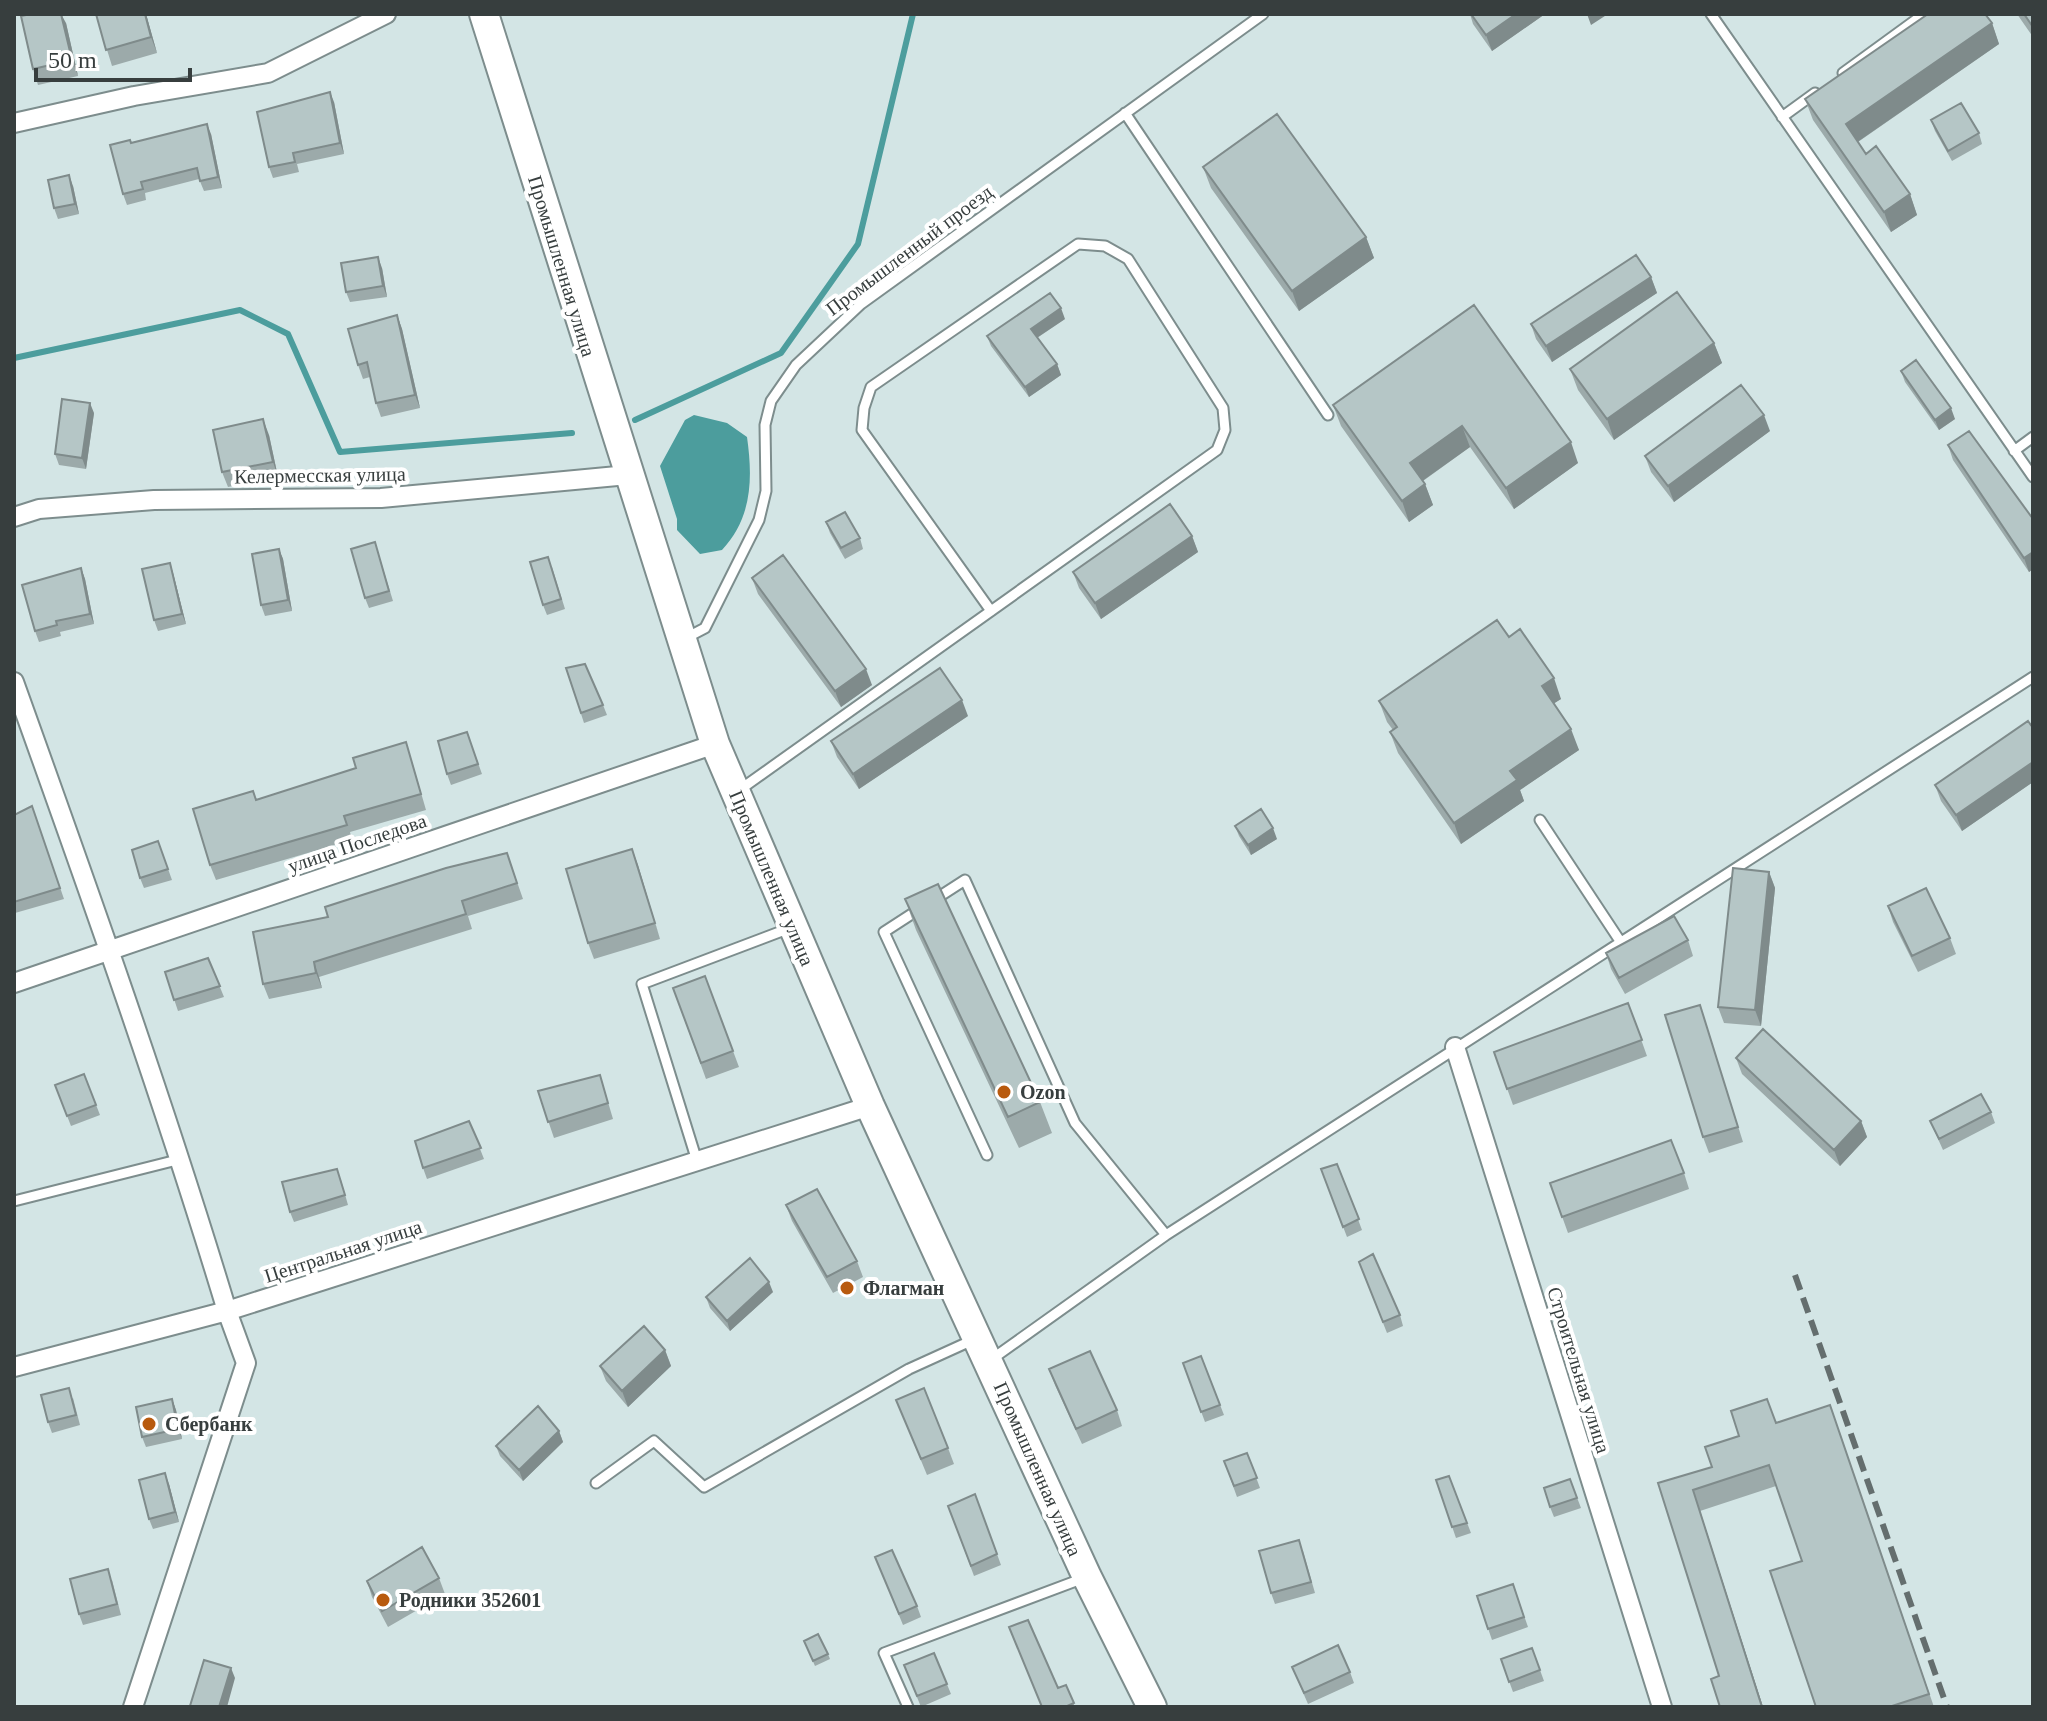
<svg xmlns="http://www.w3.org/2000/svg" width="2047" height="1721" font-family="'Times New Roman',serif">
<rect width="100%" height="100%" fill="#d3e5e5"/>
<path fill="#4c9d9d" d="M694,415L727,423L747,437C753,479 752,518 722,550L700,554L677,530V519L660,466L685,420Z"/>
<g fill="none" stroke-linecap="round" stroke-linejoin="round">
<path stroke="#4c9d9d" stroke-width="6" d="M14,358L240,310L288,334L340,452L572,433
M635,420L781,353L858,244L913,14"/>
<g stroke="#7d8d8d" stroke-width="13">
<path id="service" d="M1711,14L2033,477
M1843,73L1924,14
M1125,113L1328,415
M1782,117L1815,93
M2014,451L2033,437
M684,639L705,628L759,520L766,491L765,425L771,401L796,365L861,304L1263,14
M738,791L1217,450L1225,430L1223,408L1128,259L1105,246L1078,244L871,387L864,408L862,430L991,611
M1540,820L1620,941
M934,900L965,880L1075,1123L1166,1235
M921,908L884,932L987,1155
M697,1161L642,984L790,928
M14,1201L181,1159
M992,1359L1166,1235L2033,677
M596,1483L654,1441L704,1487L909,1369L975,1339
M908,1707L884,1653L1084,1578"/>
</g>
<g stroke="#7d8d8d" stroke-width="22">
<path id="minor" d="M14,123L134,96L268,73L386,14
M14,517L39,509L154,500L381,498L628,475
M14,682C89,891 163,1099 227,1311L14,1367
M14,983L715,744
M1455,1047L1662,1707
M133,1707L246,1363L227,1311L870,1106"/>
</g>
<g stroke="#7d8d8d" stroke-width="32">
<path id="primary" d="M484,14L715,744L870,1106L1087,1577L1152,1707"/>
</g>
<use href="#service" stroke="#fff" stroke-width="9"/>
<use href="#minor" stroke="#fff" stroke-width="18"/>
<use href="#primary" stroke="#fff" stroke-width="28"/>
<path stroke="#646e6e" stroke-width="6" stroke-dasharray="16 8" stroke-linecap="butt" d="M1795,1275L1947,1707"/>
</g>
<path fill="#9caaaa" d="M96,14H146L157,53L112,66Z
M1470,14H1545L1492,51L1473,24Z
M2017,14H2033V37Z
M66,23L78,76L38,85L33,69Z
M1992,23L1999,44L1858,142L1866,154L1910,194L1917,215L1891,232L1813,120L1805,99Z
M334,102L344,154L297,164L299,172L273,178L269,167Z
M1931,120L1979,133L1982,144L1952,161L1935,131Z
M211,134L222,188L204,191L199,179L145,193L146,200L127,205L123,194L131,143Z
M1203,167L1366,237L1374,258L1299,311L1211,188Z
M73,186L79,214L58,219L54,208Z
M382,268L387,297L350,302L346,292Z
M1651,277L1657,293L1552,362L1536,339L1531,324Z
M1474,305L1578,463L1514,509L1470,447L1423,481L1425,484L1433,505L1409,522L1341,426L1333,405Z
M397,315L402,329L420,408L381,417L376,403L370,377L363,379L358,365Z
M1065,319L1037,338L1057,364L1061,375L1029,397L991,346L987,336Z
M1714,343L1722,363L1614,440L1578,390L1570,369Z
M1901,371L1955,419L1939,430L1905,382Z
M94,413L86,469L59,465L55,454Z
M1770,431L1674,502L1651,472L1645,456Z
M269,435L278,477L228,487L222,472Z
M1948,445L2033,519V569L2029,572L1953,460Z
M826,522L860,538L863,549L845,559L830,533Z
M1192,536L1198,552L1101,619L1079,588L1073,572Z
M375,542L393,601L369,608L365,598Z
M279,549L283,559L292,611L265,616L261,605Z
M170,563L173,573L186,624L158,631L154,620Z
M552,567L565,609L547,615L543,605Z
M81,568L85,579L94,624L60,632L61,636L39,642L35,631Z
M752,578L872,685L841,707L758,594Z
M1509,637L1561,699L1554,703L1579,750L1520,790L1524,801L1461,844L1398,753L1390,732L1393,730L1387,722L1379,701Z
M566,668L603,705L607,715L584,723Z
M968,716L859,789L837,757L831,741Z
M2033,728V782L1962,831L1941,801L1935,785Z
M467,732L482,774L451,785L447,774Z
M411,758L426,810L350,832L352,840L216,880L210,865L256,800Z
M32,806L64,899L15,913L14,910V815Z
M1235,826L1277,839L1251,855L1239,836Z
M158,841L172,880L144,888L140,878Z
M632,849L660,939L594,959L588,943Z
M507,853L523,899L468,916L472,929L319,977L322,988L269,999L263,984L328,917Z
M1769,872L1775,888L1761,1026L1724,1023L1718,1007Z
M905,899L1040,1102L1052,1133L1019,1148L916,930Z
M1888,906L1950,938L1956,954L1918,972L1893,922Z
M1688,940L1693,956L1625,994L1611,969L1606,953Z
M208,958L224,997L178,1011L165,972Z
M705,976L739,1067L706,1079L673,988Z
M1628,1003L1647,1056L1513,1105L1494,1052Z
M1700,1005L1743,1142L1709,1153L1703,1137Z
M1736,1058L1861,1121L1867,1137L1840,1166L1742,1074Z
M84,1074L100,1115L71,1126L55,1085Z
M600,1075L613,1119L554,1138L538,1091Z
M1991,1112L1995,1123L1943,1150L1930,1121Z
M469,1121L484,1159L427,1179L423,1168Z
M1337,1164L1362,1230L1347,1237L1321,1169Z
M1684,1173L1689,1189L1568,1233L1550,1183Z
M341,1180L348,1205L294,1222L290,1212Z
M786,1205L857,1261L863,1277L833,1293L792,1221Z
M1359,1262L1400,1315L1403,1326L1387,1333Z
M773,1292L730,1331L710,1308L706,1297Z
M665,1350L671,1366L628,1407L606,1381L600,1366Z
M1201,1356L1224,1415L1205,1422L1183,1363Z
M1049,1369L1117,1410L1122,1426L1082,1444L1055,1385Z
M73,1398L80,1425L52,1433L48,1422Z
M172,1399L176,1410L182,1439L146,1447L142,1437Z
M896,1400L948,1448L954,1464L927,1475Z
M1830,1405L1934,1707H1816L1802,1561L1776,1486L1700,1511L1763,1707H1720L1719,1676L1658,1483L1712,1467L1776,1423Z
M559,1431L563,1442L523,1481L500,1456L496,1446Z
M1247,1453L1260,1488L1237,1497L1224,1461Z
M1449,1476L1471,1533L1456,1538L1436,1480Z
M1570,1479L1581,1508L1554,1517L1550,1507Z
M169,1484L179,1522L153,1529L149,1519Z
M975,1494L1001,1565L974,1576L948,1506Z
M1303,1551L1315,1593L1275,1604L1271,1593Z
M875,1557L917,1606L921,1617L903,1625Z
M439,1578L445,1594L388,1627L372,1597L367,1581Z
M112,1580L121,1615L83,1625L79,1614Z
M1513,1584L1528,1627L1492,1640L1477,1596Z
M1009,1627L1058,1688L1066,1685L1075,1707H1042Z
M804,1641L828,1654L830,1659L815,1666Z
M1532,1648L1544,1681L1513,1692L1501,1659Z
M934,1653L951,1694L921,1707L904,1665Z
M1292,1667L1350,1672L1354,1683L1308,1704Z"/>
<path fill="#7f8b8b" d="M61,14L66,23L78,76L72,60Z
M145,14H146L157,53L151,37Z
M1516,14H1545L1492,51L1486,35Z
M1587,14H1608L1591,25Z
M1992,23L1999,44L1853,145L1846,124Z
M330,92L334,102L344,154L340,143Z
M207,124L211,134L222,188L218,177Z
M69,175L73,186L79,214L75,204Z
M1910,194L1917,215L1891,232L1884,212Z
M1366,237L1374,258L1299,311L1292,291Z
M378,257L382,268L387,297L383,286Z
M1651,277L1657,293L1552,362L1546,346Z
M1061,308L1065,319L1035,339L1031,329Z
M397,315L402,329L420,408L415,395Z
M1714,343L1722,363L1614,440L1607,419Z
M1057,364L1061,375L1029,397L1025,387Z
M90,403L94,413L86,469L82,458Z
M1951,408L1955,419L1939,430L1935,420Z
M1764,415L1770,431L1674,502L1668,486Z
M263,419L269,435L278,477L273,462Z
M1462,426L1470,447L1418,484L1410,463Z
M1571,442L1578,463L1514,509L1506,488Z
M1425,484L1433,505L1409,522L1402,501Z
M1192,536L1198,552L1101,619L1095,603Z
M279,549L283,559L292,611L288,600Z
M2033,552V569L2029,572L2024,558Z
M170,563L173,573L186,624L182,614Z
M81,568L85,579L94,624L90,614Z
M866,669L872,685L841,707L835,691Z
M1554,678L1561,699L1550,706L1542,686Z
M962,700L968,716L859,789L853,774Z
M1571,729L1579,750L1520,790L1524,801L1461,844L1454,823L1510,771Z
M2033,762V782L1962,831L1956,815Z
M1273,828L1277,839L1251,855L1248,845Z
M632,849L638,865L660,939L655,923Z
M1769,872L1775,888L1761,1026L1755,1010Z
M314,962L319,977L322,988L316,973Z
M1861,1121L1867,1137L1840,1166L1834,1150Z
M769,1282L773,1292L730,1331L727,1321Z
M665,1350L671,1366L628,1407L622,1391Z
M172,1399L176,1410L182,1439L178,1429Z
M559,1431L563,1442L523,1481L519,1470Z
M165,1473L169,1484L179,1522L175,1512Z
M1693,1490L1700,1511L1763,1707H1762Z
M231,1668L235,1678L227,1707H219Z"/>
<path fill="#b5c6c6" stroke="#7f8b8b" stroke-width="2" d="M31,14H61L72,60L33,69L21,16Z
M96,14H145L151,37L106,50Z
M1471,14H1516L1486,35Z
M1928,14H1985L1992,23L1846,124L1866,154L1876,146L1910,194L1884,212L1805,99Z
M2024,14H2033V27Z
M330,92L340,143L293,153L295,162L269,167L257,112Z
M1961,103L1979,133L1948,151L1931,120Z
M1277,114L1366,237L1292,291L1203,167Z
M207,124L218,177L200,181L197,168L141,182L143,189L123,194L110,145L130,140L131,143Z
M69,175L75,204L54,208L48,180Z
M1636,255L1651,277L1546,346L1531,324Z
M378,257L383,286L346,292L341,263Z
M1677,292L1714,343L1607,419L1570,369Z
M1050,293L1061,308L1031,329L1057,364L1025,387L987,336Z
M1474,305L1571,442L1506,488L1462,426L1410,463L1425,484L1402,501L1333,405Z
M397,315L415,395L376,403L367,362L358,365L348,329Z
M1916,360L1951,408L1935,420L1901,371Z
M1741,385L1764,415L1668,486L1645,456Z
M62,399L90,403L82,458L55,454Z
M263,419L273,462L222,472L213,430Z
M1969,431L2033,519V552L2024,558L1948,445Z
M1170,504L1192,536L1095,603L1073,572Z
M845,512L860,538L841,548L826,522Z
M375,542L389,591L365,598L351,549Z
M279,549L288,600L261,605L252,554Z
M783,555L866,669L835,691L752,578Z
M548,557L561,599L543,605L530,562Z
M170,563L182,614L154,620L142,569Z
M81,568L90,614L56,621L57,625L35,631L22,585Z
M1497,620L1509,637L1520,629L1554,678L1542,686L1571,729L1510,771L1517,780L1454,823L1390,732L1397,727L1379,701Z
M585,664L603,705L581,713L566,668Z
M940,668L962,700L853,774L831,741Z
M2028,721L2033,728V762L1956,815L1935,785Z
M467,732L478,764L447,774L438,741Z
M406,742L421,794L344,816L347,825L210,865L193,809L253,791L256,800L356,768L353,758Z
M32,806L60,888L14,902V815Z
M1261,809L1273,828L1248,845L1235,826Z
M158,841L168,869L140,878L132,850Z
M632,849L655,923L588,943L566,869Z
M507,853L517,883L462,901L466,914L314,962L316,973L263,984L253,932L328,917L325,907L446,868Z
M1733,868L1769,872L1755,1010L1718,1007Z
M938,884L1040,1102L1008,1117L905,899Z
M1926,888L1950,938L1912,956L1888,906Z
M1674,916L1688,940L1619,978L1606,953Z
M208,958L220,986L174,1000L165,972Z
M705,976L733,1051L701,1063L673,988Z
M1628,1003L1642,1040L1507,1089L1494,1052Z
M1700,1005L1738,1127L1703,1137L1665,1015Z
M1763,1029L1861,1121L1834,1150L1736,1058Z
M84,1074L96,1105L67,1116L55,1085Z
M600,1075L608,1103L548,1122L538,1091Z
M1981,1094L1991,1112L1939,1139L1930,1121Z
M469,1121L481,1148L423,1168L415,1141Z
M1671,1140L1684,1173L1562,1217L1550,1183Z
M1337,1164L1359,1219L1343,1227L1321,1169Z
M337,1169L345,1195L290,1212L282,1182Z
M817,1189L857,1261L827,1277L786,1205Z
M1373,1254L1400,1315L1383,1322L1359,1262Z
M750,1258L769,1282L727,1321L706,1297Z
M644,1326L665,1350L622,1391L600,1366Z
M1090,1351L1117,1410L1076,1429L1049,1369Z
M1201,1356L1220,1405L1201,1412L1183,1363Z
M69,1388L76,1415L48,1422L41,1395Z
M924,1388L948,1448L921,1459L896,1400Z
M172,1399L178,1429L142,1437L136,1407Z
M1767,1399L1776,1423L1830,1405L1929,1694L1889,1707H1816L1770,1571L1802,1561L1769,1465L1693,1490L1762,1707H1720L1711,1679L1719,1676L1658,1483L1712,1467L1705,1447L1739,1436L1731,1411Z
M538,1406L559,1431L519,1470L496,1446Z
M1247,1453L1257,1478L1234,1486L1224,1461Z
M165,1473L175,1512L149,1519L139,1480Z
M1449,1476L1467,1523L1452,1527L1436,1480Z
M1570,1479L1577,1498L1550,1507L1544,1488Z
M975,1494L997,1554L971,1566L948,1506Z
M1299,1540L1311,1582L1271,1593L1259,1551Z
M422,1547L439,1578L382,1611L367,1581Z
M892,1550L917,1606L899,1614L875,1557Z
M108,1569L117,1604L79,1614L70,1579Z
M1513,1584L1524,1617L1488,1629L1477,1596Z
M1028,1620L1058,1688L1066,1685L1074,1703L1065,1707H1042L1009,1627Z
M818,1634L828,1654L813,1661L804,1641Z
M1338,1645L1350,1672L1304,1693L1292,1667Z
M1532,1648L1540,1670L1509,1682L1501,1659Z
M934,1653L947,1684L917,1696L904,1665Z
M204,1660L231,1668L219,1707H195L190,1706Z"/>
<g fill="#b85a0e" stroke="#fff" stroke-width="3">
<circle cx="1004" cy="1092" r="8"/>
<circle cx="847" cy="1288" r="8"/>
<circle cx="149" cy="1424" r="8"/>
<circle cx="383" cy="1600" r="8"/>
</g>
<g text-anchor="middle" stroke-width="8" stroke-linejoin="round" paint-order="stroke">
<g font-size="20" fill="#373e3e" stroke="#fff">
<text transform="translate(909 250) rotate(-37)" y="7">Промышленный проезд</text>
<text transform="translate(562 266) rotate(73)" y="7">Промышленная улица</text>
<text transform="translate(320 475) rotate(-1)" y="7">Келермесская улица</text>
<text transform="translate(357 843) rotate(-19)" y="7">улица Последова</text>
<text transform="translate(772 878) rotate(67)" y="7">Промышленная улица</text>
<text transform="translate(343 1251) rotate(-18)" y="7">Центральная улица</text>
<text transform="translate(1579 1370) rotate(73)" y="7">Строительная улица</text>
<text transform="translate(1038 1469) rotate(66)" y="7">Промышленная улица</text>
</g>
<g font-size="20" font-weight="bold" fill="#373e3e" stroke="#fff" text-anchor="start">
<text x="1020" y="1099">Ozon</text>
<text x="863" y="1295">Флагман</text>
<text x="165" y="1431">Сбербанк</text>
<text x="399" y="1607">Родники 352601</text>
</g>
</g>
<rect width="2047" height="1721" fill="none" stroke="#373e3e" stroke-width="32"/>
<path d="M36 68v12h154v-12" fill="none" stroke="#373e3e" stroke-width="4"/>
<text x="48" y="68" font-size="24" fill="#373e3e" stroke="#ffffff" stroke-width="6" paint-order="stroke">50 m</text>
</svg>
